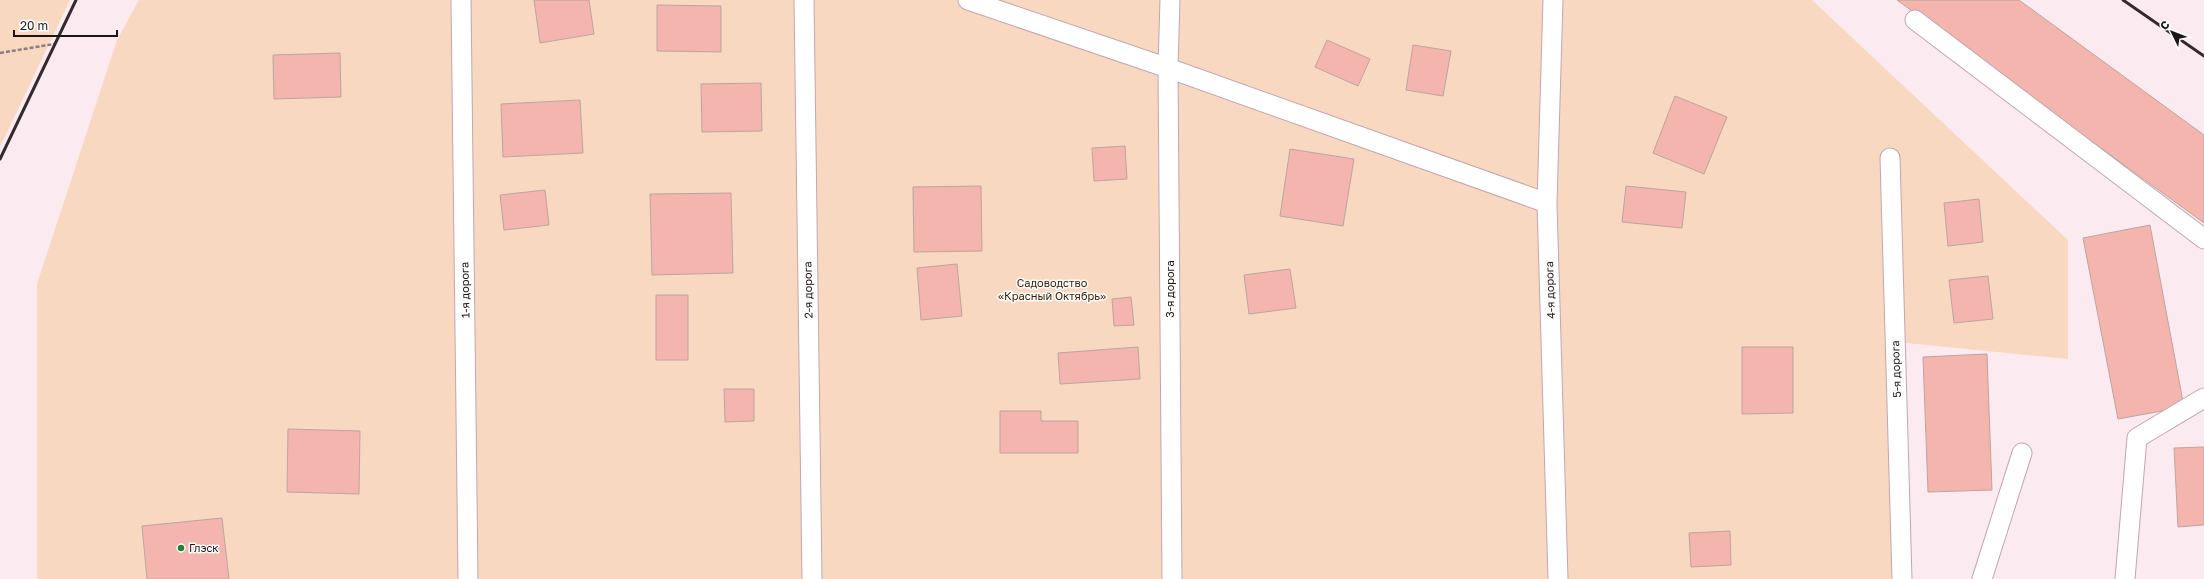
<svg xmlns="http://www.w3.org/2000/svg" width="2204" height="579" font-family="'Golos Text',sans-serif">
<rect width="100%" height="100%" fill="#fbebf0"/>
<path fill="#f8d8c1" d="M0,0H70L0,147Z
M139,0H1812L2068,240V359L1906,343L1909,579H37V284L117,40Z"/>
<path fill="#f3b5ad" stroke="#bea4a0" d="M534,0H589L594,34L540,43Z
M1897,0H2019L2204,135V223Z
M657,5L721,6V52L657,51Z
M1327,40L1370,59L1358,86L1315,67Z
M1413,45L1451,51L1443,96L1406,90Z
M340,53L341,97L274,99L273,55Z
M761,83L762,131L702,132L701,84Z
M1675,96L1727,117L1704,174L1653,153Z
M580,100L583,153L503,157L501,104Z
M1125,146L1127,179L1094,181L1092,148Z
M1290,149L1354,159L1343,226L1280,216Z
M981,186L982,251L914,252L913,187Z
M1626,186L1686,192L1682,228L1622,222Z
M545,190L549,225L504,230L500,195Z
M731,193L733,273L652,275L650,194Z
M1979,199L1983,242L1948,246L1944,203Z
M2150,225L2184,407L2118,419L2083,238Z
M957,264L962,316L921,320L917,268Z
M1290,269L1296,308L1249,314L1244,275Z
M1988,276L1993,319L1954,323L1949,280Z
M656,295H688V360H656Z
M1131,297L1134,325L1114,326L1112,299Z
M1138,347L1140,379L1060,384L1058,353Z
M1742,347H1793V413L1742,414Z
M1987,354L1992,490L1928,492L1923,357Z
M724,389H754V421L725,422Z
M1000,411H1041V421H1078V453H1000Z
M288,429L360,431L359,494L287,492Z
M2204,447V525L2178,527L2174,448Z
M222,518L229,579H147L142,526Z
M1730,531L1731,565L1691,567L1689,533Z"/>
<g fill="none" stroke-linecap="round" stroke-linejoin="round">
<g stroke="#c0a7ae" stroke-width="21">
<path id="lane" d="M461,0L468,579
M804,0L812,579
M968,0L1168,68L1547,203
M1170,0L1168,68L1172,579
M1553,0L1547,203L1558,579
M1915,20L2204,239
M1890,158L1902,579
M1982,579L2022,453
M2125,579L2137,438L2204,398"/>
</g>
<path stroke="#897d81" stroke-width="2.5" stroke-dasharray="4 2" stroke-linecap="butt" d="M0,53L54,44"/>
<use href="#lane" stroke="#fff" stroke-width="19"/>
<path stroke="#342a2e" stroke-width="3" d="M2123,0L2204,56
M0,159L76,0"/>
</g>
<circle fill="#1e8337" stroke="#fdfdfd" stroke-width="1.5" cx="181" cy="548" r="4"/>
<g text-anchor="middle" stroke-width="3" stroke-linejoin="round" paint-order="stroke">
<g font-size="11" fill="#402207" stroke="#fdfdfd">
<text x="1052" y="287">Садоводство<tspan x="1052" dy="13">«Красный Октябрь»</tspan></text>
</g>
<g font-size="11" fill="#1e1518" stroke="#fdfdfd">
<text transform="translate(1170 289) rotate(-90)" y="4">3-я дорога</text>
<text transform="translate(465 290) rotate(-91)" y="4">1-я дорога</text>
<text transform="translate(808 290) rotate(-91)" y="4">2-я дорога</text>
<text transform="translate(1550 290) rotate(-92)" y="4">4-я дорога</text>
<text transform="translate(1896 369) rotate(-92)" y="4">5-я дорога</text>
</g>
<g font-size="11" fill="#1e1518" stroke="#fdfdfd" text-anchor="start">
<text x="189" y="552">Глэск</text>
</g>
</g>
<g transform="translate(2172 32) rotate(313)" stroke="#fdfdfd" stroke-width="3" paint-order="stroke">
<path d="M0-3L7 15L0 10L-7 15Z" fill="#1e1518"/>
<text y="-6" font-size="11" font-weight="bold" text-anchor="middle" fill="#1e1518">С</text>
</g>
<path d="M14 30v6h103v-6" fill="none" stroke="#1e1518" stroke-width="2"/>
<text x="20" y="30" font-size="12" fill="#1e1518" stroke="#fdfdfd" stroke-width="3" paint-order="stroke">20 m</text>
</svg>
